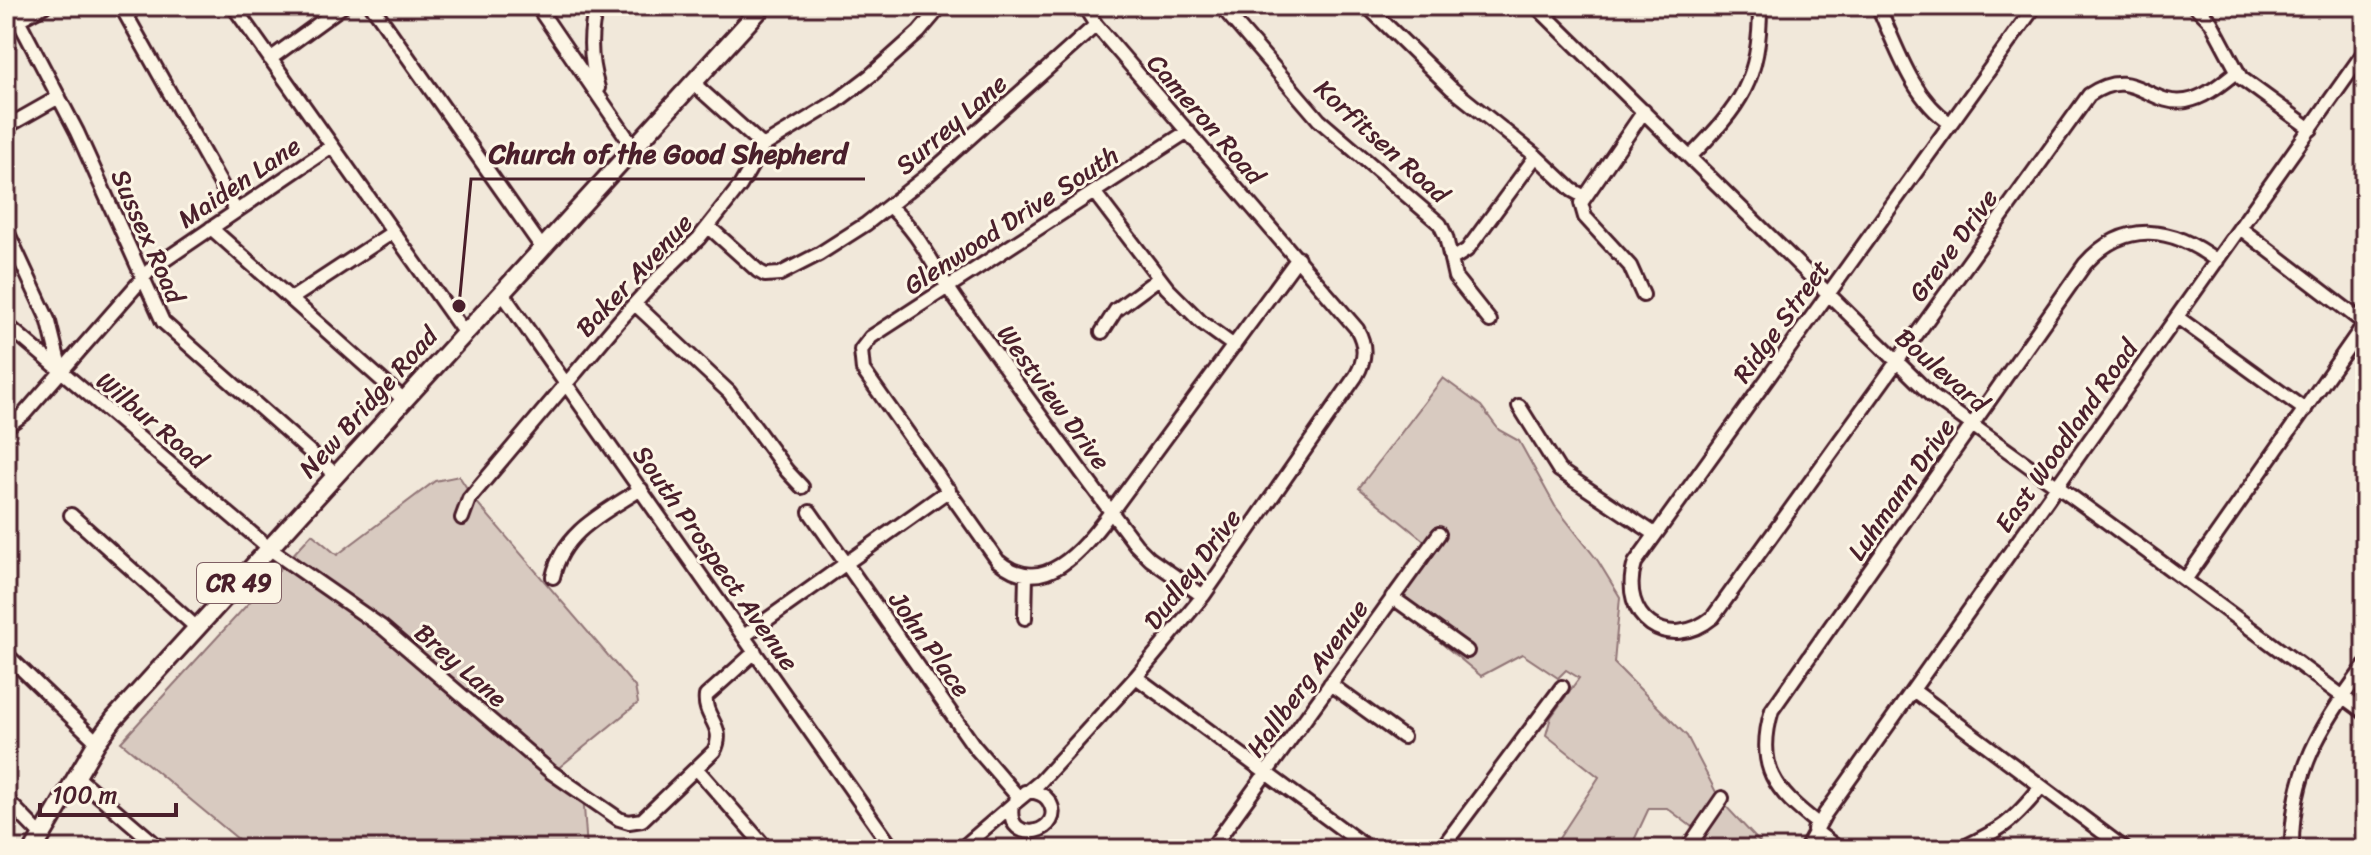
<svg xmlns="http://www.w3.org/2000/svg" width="2371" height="855" font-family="Sriracha,sans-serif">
<rect width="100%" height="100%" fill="#f1e8da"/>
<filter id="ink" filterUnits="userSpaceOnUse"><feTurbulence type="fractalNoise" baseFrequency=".0125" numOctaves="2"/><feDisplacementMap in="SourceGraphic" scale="16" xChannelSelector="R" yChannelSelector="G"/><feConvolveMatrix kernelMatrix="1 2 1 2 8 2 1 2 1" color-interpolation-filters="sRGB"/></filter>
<g filter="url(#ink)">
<path fill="#d8cac0" stroke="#917476" stroke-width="2" d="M1443,378L1481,406L1499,430L1519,441L1555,506L1598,561L1620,597L1614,663L1687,736L1720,800L1766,849H1721L1667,808H1649L1630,849H1552L1599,777L1546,735L1551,717L1579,678L1566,670L1558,678L1522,654L1481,676L1392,602L1434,549L1359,488Z
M459,476L474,499L635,687L638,703L556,770L583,793L587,849H250L121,742L312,534L337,555L435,481Z"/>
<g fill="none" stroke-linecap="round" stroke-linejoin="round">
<g stroke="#4a1f2b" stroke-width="18">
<path id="minor" d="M11,6L77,132L163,322L335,474
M121,6L236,211
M233,6L464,332
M372,6L543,249
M537,6L634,148
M597,6C588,33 590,61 598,88
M1221,6L1319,120L1440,224L1446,237L1455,277L1490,321
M1367,6L1451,88L1536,156L1572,190L1583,196
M1536,6L1932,396L2104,520L2365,713
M1878,6C1896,46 1912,98 1950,123
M2035,6L1635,563C1618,617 1668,654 1713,617L2089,95C2134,64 2148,107 2186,101C2205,98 2222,83 2236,72
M2195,6L2211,22L2241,78L2311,129
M18,20L44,6
M270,59L343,6
M693,83L763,146
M6,127L59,97
M1188,131L871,337L861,350L863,370L998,561C1045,600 1084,547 1111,512L1298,258
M1690,157C1741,105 1760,81 1760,6
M1094,192L1167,288L1201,322L1234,346
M890,207C923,237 932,266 957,301C1017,383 1075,465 1136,545L1150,559L1203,596
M709,227L758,271L765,275L780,274L819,254L866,224L928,175L1096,25
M211,228L403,399
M2240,228L2364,323
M6,229L49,322L61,371
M1451,260L1467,250L1536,156
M502,293L893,849
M1643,295L1630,266L1585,217L1581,203L1644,111
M291,299L393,232
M635,304L729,392L787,471L802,487
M2177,317L2305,410
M6,324L270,549L382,627L551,772L619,819L629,822L642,820L714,751C727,727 703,718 706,696L755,652
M1102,332L1116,310L1159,278
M1519,406L1559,470L1655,534
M6,427L24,414L150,270L332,146
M810,512L974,746L1019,798
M71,515L198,629
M462,518L469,499L619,321L657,279L699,238L740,186L763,146L837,101L870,76L919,32L941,6
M553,577C563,531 604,513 641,489
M2185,580L2358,333L2365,320
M1392,597L1467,651
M1025,618L1026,575
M744,636L949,490
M6,654L97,742
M1136,677L1369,849
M1330,684L1403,737
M1913,690L2125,849
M696,768L767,849
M77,777L161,849
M1025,792C1034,791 1042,792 1048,800C1070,832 1004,849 1012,805L1040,782L1136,677L1203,596L1356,376C1366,359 1366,345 1357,329L1096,25L1084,6
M6,799L42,836
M1818,824C1775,791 1755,767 1772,710L2085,264C2125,219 2173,227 2217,261
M1814,830L1839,849
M961,849L1012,805
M1211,849L1439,534
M1441,849L1562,687
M1687,849L1722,798
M1806,849L1825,814L2365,51
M1960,849C2002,829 2012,823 2041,787
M2292,849C2291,773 2321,725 2365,666"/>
</g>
<g stroke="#4a1f2b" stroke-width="22">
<path id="major" d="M34,849L97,742L114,719L763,6"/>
</g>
<use href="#minor" stroke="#fcf5e5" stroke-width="12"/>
<use href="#major" stroke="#fcf5e5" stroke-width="16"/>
</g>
</g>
<g text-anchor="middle" stroke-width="6" stroke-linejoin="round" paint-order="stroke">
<rect fill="#fcf5e5" stroke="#7f5f63" stroke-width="2" x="197" y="563" width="84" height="40" rx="6"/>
<g font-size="24" font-weight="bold" fill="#4a1f2b">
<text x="239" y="591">CR 49</text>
</g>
<g font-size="26" fill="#4a1f2b" stroke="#fcf5e5">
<text transform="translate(1206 119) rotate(49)" y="9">Cameron Road</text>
<text transform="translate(951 124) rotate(-41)" y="9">Surrey Lane</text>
<text transform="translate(1382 141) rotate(42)" y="9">Korfitsen Road</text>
<text transform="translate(239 182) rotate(-34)" y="9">Maiden Lane</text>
<text transform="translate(1011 220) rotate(-33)" y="9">Glenwood Drive South</text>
<text transform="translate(148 236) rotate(66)" y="9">Sussex Road</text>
<text transform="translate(1953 245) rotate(-54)" y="9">Greve Drive</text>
<text transform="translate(634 275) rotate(-47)" y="9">Baker Avenue</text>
<text transform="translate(1781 321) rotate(-54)" y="9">Ridge Street</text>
<text transform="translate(1942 370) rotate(41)" y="9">Boulevard</text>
<text transform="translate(1054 397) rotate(54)" y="9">Westview Drive</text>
<text transform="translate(368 402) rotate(-48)" y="9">New Bridge Road</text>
<text transform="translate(152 420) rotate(40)" y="9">Wilbur Road</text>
<text transform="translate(2066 436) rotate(-55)" y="9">East Woodland Road</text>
<text transform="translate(1901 489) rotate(-55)" y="9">Luhmann Drive</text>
<text transform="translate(716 558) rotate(55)" y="9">South Prospect Avenue</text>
<text transform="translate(1192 569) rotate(-53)" y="9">Dudley Drive</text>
<text transform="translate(930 644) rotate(55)" y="9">John Place</text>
<text transform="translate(461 665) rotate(41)" y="9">Brey Lane</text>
<text transform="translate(1307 678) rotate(-54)" y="9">Hallberg Avenue</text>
</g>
</g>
<path fill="none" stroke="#4a1f2b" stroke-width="3" d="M459 306L471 179H865"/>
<circle fill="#4a1f2b" stroke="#fcf5e5" stroke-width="3" cx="459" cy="306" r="8"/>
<g font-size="28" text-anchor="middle" font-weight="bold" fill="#4a1f2b" stroke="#fcf5e5" stroke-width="6" stroke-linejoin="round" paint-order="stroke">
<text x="668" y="163">Church of the Good Shepherd</text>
</g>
<rect width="2371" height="855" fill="none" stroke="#fcf5e5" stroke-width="32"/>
<rect x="16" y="16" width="2339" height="823" fill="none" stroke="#4a1f2b" stroke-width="3" filter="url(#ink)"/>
<path d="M40 803v12h136v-12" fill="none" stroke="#4a1f2b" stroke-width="4"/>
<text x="52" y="803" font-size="24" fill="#4a1f2b" stroke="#fcf5e5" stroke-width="6" paint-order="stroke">100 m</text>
</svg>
